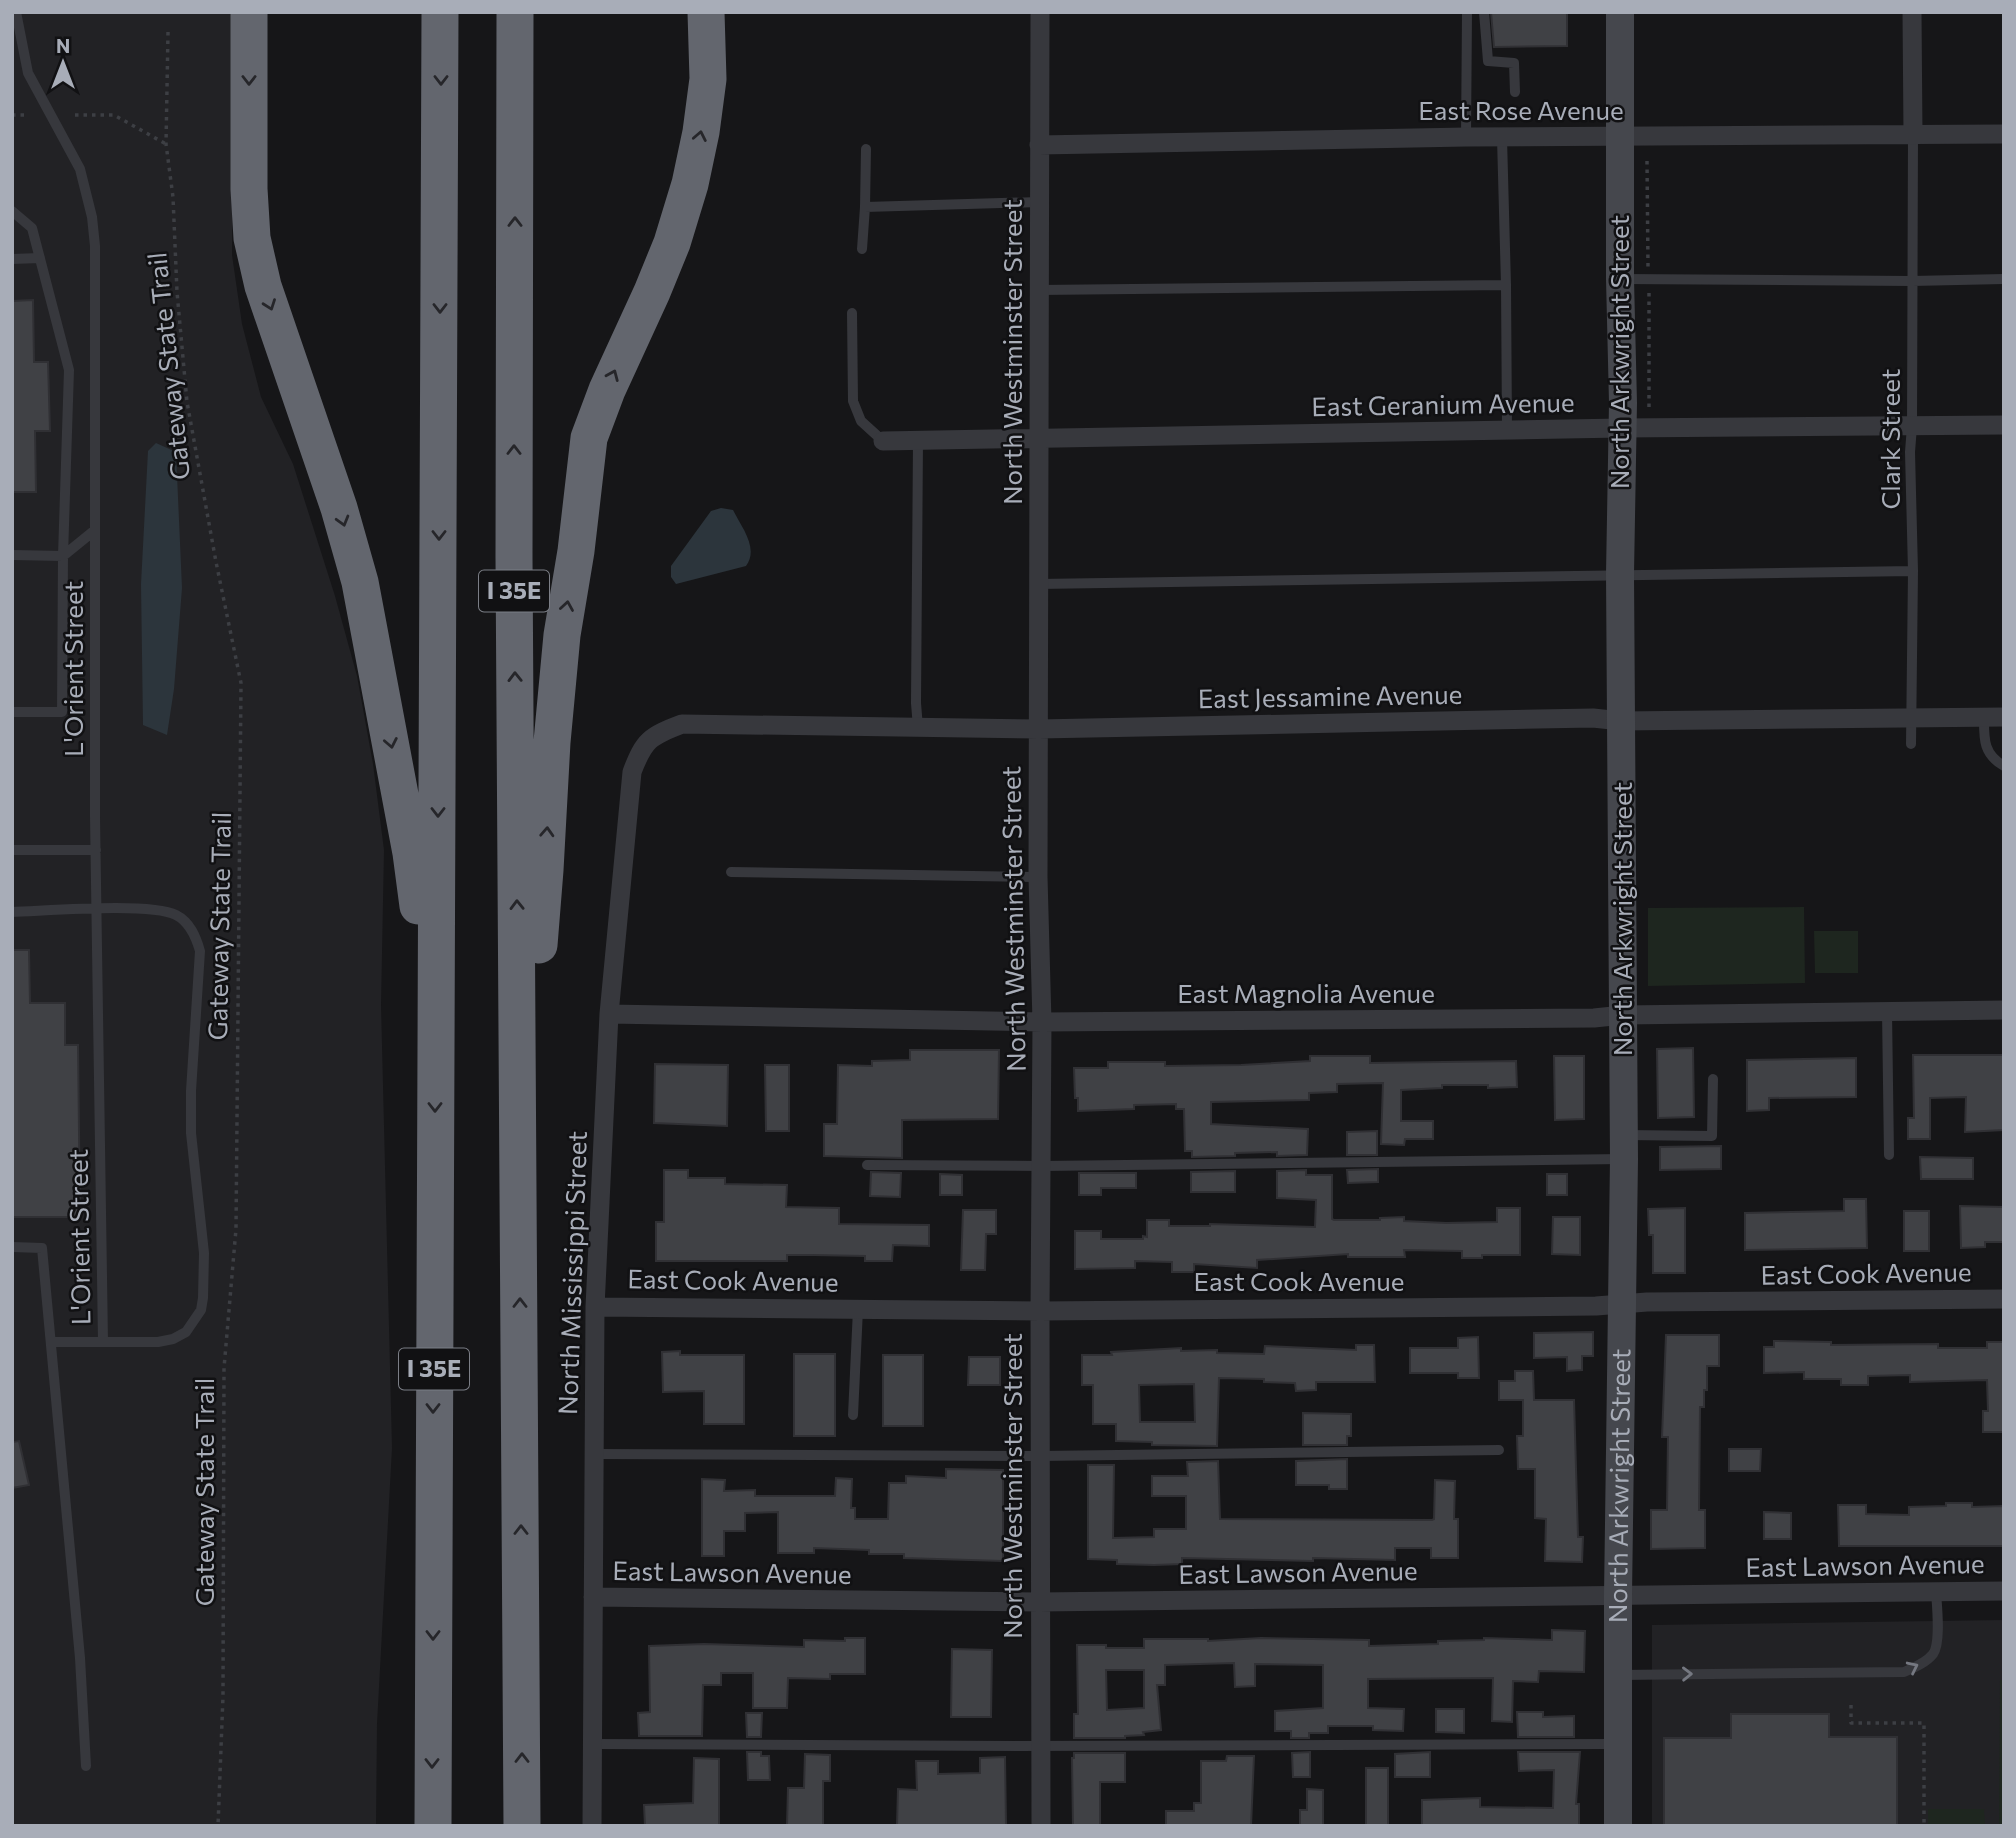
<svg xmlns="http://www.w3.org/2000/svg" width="2016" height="1838" font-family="Commissioner,sans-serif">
<rect width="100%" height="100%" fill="#161618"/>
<path fill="#222225" d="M12,12H232V255L242,324L261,397L293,464L335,596L357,676L373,764L384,850L381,1005L392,1448L377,1724L376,1826H12Z
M2004,1620V1826H1652V1625Z"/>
<path fill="#1e261f" d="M1804,907L1805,983L1648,986V908Z
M1814,931H1858V973H1815Z
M2000,1680H2004V1826H1999Z
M1928,1809H1984L1985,1826H1928Z"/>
<path fill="#2c353c" d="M156,443L176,452L182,588L174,689L167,735L143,725L141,584L148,451Z
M721,508L733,510C742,528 759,548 746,566L676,584L671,577V566L711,511Z"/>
<path fill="#404145" stroke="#303034" stroke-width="2" fill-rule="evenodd" d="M1491,12H1567V46L1494,47Z
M33,300L34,362H48L50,431H35L36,492H12V301Z
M12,950H29L30,1003H65V1045H78L80,1217H12Z
M1693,1048L1694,1117L1658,1118L1657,1049Z
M910,1050H999L998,1119L902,1120V1158L824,1156V1124H837L838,1065L872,1066V1061L910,1060Z
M1913,1055H2004V1130L1965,1132L1966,1097L1930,1098V1139H1908V1118H1914Z
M1310,1056H1370V1063L1516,1061L1517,1087L1488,1088V1085H1442V1088L1401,1090V1121H1433V1139H1405L1404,1145L1381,1144L1383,1083L1337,1084V1092L1309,1093V1100L1211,1102V1124L1308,1129L1307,1155L1277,1156V1152L1235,1153V1156L1192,1157V1151H1185L1184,1109H1176V1104L1134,1105V1109L1078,1111V1098H1075L1074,1068H1108V1062H1165V1066L1241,1065L1310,1061Z
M1554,1056H1584V1119L1555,1120Z
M1856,1058V1097L1769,1098V1110L1747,1111V1060Z
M655,1064L728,1065L727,1126L654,1123Z
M765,1065H789V1131H766Z
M1377,1131V1155H1347V1132Z
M1721,1146V1169L1660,1170V1147Z
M1920,1157L1973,1158V1179H1921Z
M1378,1169V1182L1348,1183L1347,1170Z
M664,1170H688V1178H725V1184L787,1185L786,1207L839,1208V1224L929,1225V1246L893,1245L892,1261H865V1256L813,1255H787V1261H656V1222H664Z
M1306,1170V1175H1332V1219L1334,1220H1380V1218L1404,1217V1221L1446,1223L1497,1222V1208H1520V1255H1482V1258H1462V1251L1404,1250L1405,1257H1348V1254L1257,1260V1268L1194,1264V1272H1172V1262L1135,1261V1268L1075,1269V1231H1101V1239H1143V1236L1147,1237V1220H1169V1226H1210V1224L1315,1227L1316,1200L1277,1198V1171Z
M1235,1171V1192H1191V1172Z
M871,1172L901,1173L900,1197L870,1196Z
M1079,1173H1136V1188H1101V1195H1079Z
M940,1174L962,1175V1195H940Z
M1547,1174H1567V1195H1547Z
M1844,1199H1866L1867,1248L1745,1250V1213L1844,1211Z
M1960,1206L2004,1207V1242H1985V1247L1961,1248Z
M1685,1208V1273H1653V1235H1649L1648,1209Z
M963,1210H996V1234H986L985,1270H961Z
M1904,1211H1929V1251H1904Z
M1553,1217H1580V1255L1552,1254Z
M1593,1332V1356H1582V1370L1567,1371V1357L1534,1358V1333Z
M1666,1335H1719V1366H1707V1390H1704V1407H1700L1699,1510H1705V1548L1651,1549V1510H1667L1668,1437H1662Z
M1478,1337L1479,1378H1458V1373H1410V1348H1458V1338Z
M1774,1341L1831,1342V1345L1938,1344V1348H1987V1342H2004V1432H1983V1411H1988L1987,1380L1910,1382V1375L1868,1376V1385H1841V1379H1804V1372L1764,1373V1347H1774Z
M1356,1345H1374L1375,1382H1316V1390L1296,1391L1295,1383L1264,1382V1379L1219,1378L1217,1446L1152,1445V1442L1116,1441V1424H1093V1385H1082V1355H1112L1111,1352L1181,1348V1351L1217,1350V1353L1264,1354L1265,1346L1356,1350ZM1194,1384L1195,1422H1140L1139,1385Z
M680,1351V1355H744V1424H704V1391L663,1392L662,1352Z
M794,1354H835V1436H794Z
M883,1355H923V1426H883Z
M969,1357H1000V1385H968Z
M1515,1371H1533L1534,1400H1574L1578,1537H1583L1582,1562L1545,1561L1546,1519L1535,1518V1469H1518L1517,1436H1523V1400H1499V1381H1515Z
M1303,1413L1351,1414V1436H1347V1445H1303Z
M19,1441L29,1485L12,1488V1442Z
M1729,1449H1761L1760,1471H1729Z
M1347,1459V1489H1329V1485H1296V1461Z
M1218,1461L1220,1519L1432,1520L1434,1519L1435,1480L1455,1481L1454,1519H1458V1558H1431V1548H1395V1560L1313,1558V1561L1182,1558V1564L1154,1565L1117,1564V1560L1088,1559V1465H1114L1113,1538L1154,1537V1529H1186V1496H1152V1476H1188L1187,1462Z
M946,1469L1003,1470V1561L904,1558V1554H869V1550L814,1548V1553H778V1512L745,1513V1531H724V1556H702V1479L725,1480L724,1491L755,1490V1496H835L836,1478L852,1479L851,1508H855V1519H888L889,1483H906V1476L946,1478Z
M1946,1503H1972V1507L2004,1506V1546H1839L1838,1505H1866V1514L1909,1515V1507L1946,1506Z
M1764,1512L1791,1513V1539H1764Z
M1552,1630L1585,1631L1584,1672L1539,1671L1538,1682L1513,1681L1512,1722L1492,1721L1493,1678L1368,1679V1708L1404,1709L1403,1731L1373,1730V1726H1328V1733H1309V1738H1291V1731H1275V1711L1323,1708V1665L1255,1664V1686L1235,1687L1234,1663L1165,1665V1685H1157L1161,1730L1143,1732L1144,1735L1125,1736V1738H1074V1714H1078L1077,1645H1106V1648H1144V1639H1208V1641L1261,1638L1369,1640V1646L1438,1644V1641L1484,1640V1638L1552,1640ZM1106,1670H1144V1708L1107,1710Z
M845,1638H865V1674H830V1679L788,1678L787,1708H753V1673H721V1685H703L702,1736H639L638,1713L650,1712L649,1646L704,1644L804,1647V1640L845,1641Z
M952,1649L992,1650L991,1717H951Z
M1436,1709H1464V1733L1436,1732Z
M1517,1712H1543V1717L1574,1716V1737H1518Z
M746,1713H762L761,1737H747Z
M1731,1714H1829V1737H1897V1826H1664V1738H1731Z
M747,1752H761V1756H769L770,1780H748Z
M1310,1752V1777H1293L1292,1753Z
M1430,1752V1777H1395V1754Z
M1518,1752H1580L1576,1804H1579V1826H1422V1800L1480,1798V1807L1553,1808L1554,1770L1519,1771Z
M1074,1753H1125V1782H1100V1826H1073L1072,1758H1074Z
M805,1754L830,1755V1781H823V1826H787L788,1788H804Z
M1227,1756H1254L1251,1826H1166V1811H1194V1803H1201V1761H1226Z
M1005,1757L1006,1826H897L898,1789L917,1790L916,1761H938V1774L980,1773V1758Z
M694,1758L719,1759V1826H645L644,1805L693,1803Z
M1366,1768H1388V1826H1366Z
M1307,1789L1323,1790V1826H1300V1810H1307Z"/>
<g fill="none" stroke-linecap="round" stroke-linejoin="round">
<path stroke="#3d3f44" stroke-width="3.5" stroke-dasharray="3.5 5" stroke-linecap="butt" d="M168,32L166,144L173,197L177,292L187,402L216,562L241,683L236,1229L224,1368L223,1696L218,1826
M12,115H24
M75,115H114L166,144
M1647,161L1648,267
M1649,293V411
M1851,1705V1723H1924V1826"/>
<path stroke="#37383d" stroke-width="10" d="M16,12L28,73L80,169L92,217L95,246V817L103,1342
M1484,12L1488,61L1514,63L1515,92
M1466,137L1467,12
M1502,138L1506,285L1507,430
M866,149L865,207L1039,202
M12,211L32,228L69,370L63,556L62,712H12
M862,249L865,207
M12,259L40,258
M1621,279L1912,281L2004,279
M1039,290L1506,285
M852,313L853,401L861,421L883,441
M12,555L63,556L95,530
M1038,584L1913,571
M1984,717C1984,739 1983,754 2004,766
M918,728L916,703L918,441
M1911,744L1913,571L1910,452L1912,426L1913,135
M12,850H96
M731,872L1038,877
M12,912C46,911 150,902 176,915C190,922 196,937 200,951L191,1091V1133L204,1253L203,1298L201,1310L186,1332L173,1339L158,1342H51
M1887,1011L1889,1155
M1625,1135L1712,1136L1713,1079
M867,1165L1042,1166L1623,1159
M12,1247L42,1248L80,1658L86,1766
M853,1415L858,1309
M595,1454L1040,1456L1499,1450
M1619,1675L1904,1672C1913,1668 1926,1663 1933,1654C1941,1643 1937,1607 1936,1592
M592,1744L1015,1746L1616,1744"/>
<path stroke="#37383d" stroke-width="19" d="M1040,12L1038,877L1042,1022L1040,1311L1041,1826
M1912,12L1913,135
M1039,145L1466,137L2004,134
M883,441L1621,428L2004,425
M609,1014L1042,1022L1594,1018L1623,1015L2004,1010
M595,1307L1040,1311L1596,1306L1647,1302L2004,1299
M593,1597L1039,1602L2004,1591
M592,1826L595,1307L609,1014L632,772C644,740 650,736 682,724L1039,729L1593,718L1621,721L2004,717"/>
<path stroke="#45474d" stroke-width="28" id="s1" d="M1618,1826V1596L1624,1159L1620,574L1623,403L1620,279V12"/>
<path stroke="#63666e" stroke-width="37" d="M249,12V189L252,238L263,286L339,508L360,582L411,853L418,906
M515,12L514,557L522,1826
M539,945L545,870L552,742L562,635L576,551L589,438L607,390L652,292L672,243L690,184L701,132L708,79L706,12
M433,1826L440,12"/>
</g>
<defs><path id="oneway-chevron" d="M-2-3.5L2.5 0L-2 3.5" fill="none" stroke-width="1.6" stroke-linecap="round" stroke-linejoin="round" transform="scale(1.75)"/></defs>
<g stroke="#26262a">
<use href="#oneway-chevron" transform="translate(249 80) rotate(90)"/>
<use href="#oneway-chevron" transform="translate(441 80) rotate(90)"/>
<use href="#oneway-chevron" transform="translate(700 136) rotate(-79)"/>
<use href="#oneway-chevron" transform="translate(515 222) rotate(-90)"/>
<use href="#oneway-chevron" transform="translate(270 305) rotate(70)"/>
<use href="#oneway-chevron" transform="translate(440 308) rotate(90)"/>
<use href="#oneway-chevron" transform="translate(613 375) rotate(-67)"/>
<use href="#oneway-chevron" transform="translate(514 450) rotate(-90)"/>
<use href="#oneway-chevron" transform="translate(343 521) rotate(74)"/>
<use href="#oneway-chevron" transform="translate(439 535) rotate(90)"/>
<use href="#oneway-chevron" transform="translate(567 606) rotate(-81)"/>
<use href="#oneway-chevron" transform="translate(515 677) rotate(-91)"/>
<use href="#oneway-chevron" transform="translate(391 743) rotate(79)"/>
<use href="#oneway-chevron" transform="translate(438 812) rotate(90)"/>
<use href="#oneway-chevron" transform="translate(547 832) rotate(-87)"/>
<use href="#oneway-chevron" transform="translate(517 905) rotate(-91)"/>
<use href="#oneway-chevron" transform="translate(435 1107) rotate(90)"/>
<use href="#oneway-chevron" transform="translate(520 1303) rotate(-90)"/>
<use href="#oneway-chevron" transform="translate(433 1408) rotate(90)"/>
<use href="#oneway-chevron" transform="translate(521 1530) rotate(-90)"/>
<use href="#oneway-chevron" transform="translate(433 1635) rotate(90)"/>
<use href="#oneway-chevron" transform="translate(522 1758) rotate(-90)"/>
<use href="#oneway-chevron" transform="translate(432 1763) rotate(90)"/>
</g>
<g stroke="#757881">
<use href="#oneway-chevron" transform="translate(1913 1667) rotate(-26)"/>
<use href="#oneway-chevron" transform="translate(1687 1674) rotate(-1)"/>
</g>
<g text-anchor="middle" stroke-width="5" stroke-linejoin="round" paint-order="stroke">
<g fill="#111113" stroke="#7b7e86" stroke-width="2">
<rect x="479" y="570.5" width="70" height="41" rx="5"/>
<rect x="399" y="1348.5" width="70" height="41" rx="5"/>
</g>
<g font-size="24" font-weight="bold" fill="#a8adb8">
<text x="514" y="599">I 35E</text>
<text x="434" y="1377">I 35E</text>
</g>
<g font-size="26" fill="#a8adb8" stroke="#111113">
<text x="1521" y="120">East Rose Avenue</text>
<text transform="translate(1013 352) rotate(-90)" y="9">North Westminster Street</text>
<text transform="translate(1620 352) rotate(-90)" y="9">North Arkwright Street</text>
<text transform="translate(169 366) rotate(-96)" y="9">Gateway State Trail</text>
<text transform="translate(1443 405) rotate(-1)" y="9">East Geranium Avenue</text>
<text transform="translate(1891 439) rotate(-90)" y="9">Clark Street</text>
<text transform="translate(74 669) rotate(-90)" y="9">L'Orient Street</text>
<text transform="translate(1330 697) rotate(-1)" y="9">East Jessamine Avenue</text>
<text transform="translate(1014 919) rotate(-91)" y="9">North Westminster Street</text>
<text transform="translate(1623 919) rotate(-90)" y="9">North Arkwright Street</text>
<text transform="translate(220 926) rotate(-89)" y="9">Gateway State Trail</text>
<text x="1306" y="1003">East Magnolia Avenue</text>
<text transform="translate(80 1237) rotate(-91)" y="9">L'Orient Street</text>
<text transform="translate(573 1273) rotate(-88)" y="9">North Mississippi Street</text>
<text transform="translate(1866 1274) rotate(-1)" y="9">East Cook Avenue</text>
<text transform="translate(733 1281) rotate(1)" y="9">East Cook Avenue</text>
<text x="1299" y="1291">East Cook Avenue</text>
<text transform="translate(1013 1486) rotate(-90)" y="9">North Westminster Street</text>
<text dy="9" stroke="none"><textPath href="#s1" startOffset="340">North Arkwright Street</textPath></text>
<text transform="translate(205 1492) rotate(-90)" y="9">Gateway State Trail</text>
<text transform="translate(1865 1566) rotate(-1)" y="9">East Lawson Avenue</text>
<text transform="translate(732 1573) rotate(1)" y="9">East Lawson Avenue</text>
<text transform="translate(1298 1573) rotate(-1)" y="9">East Lawson Avenue</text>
</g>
</g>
<rect width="2016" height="1838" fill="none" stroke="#a8adb8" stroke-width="28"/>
<g transform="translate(63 63)" stroke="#111113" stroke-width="5" paint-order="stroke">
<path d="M0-5L12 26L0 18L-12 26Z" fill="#a8adb8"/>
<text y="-10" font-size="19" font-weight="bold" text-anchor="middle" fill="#a8adb8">N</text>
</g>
</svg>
